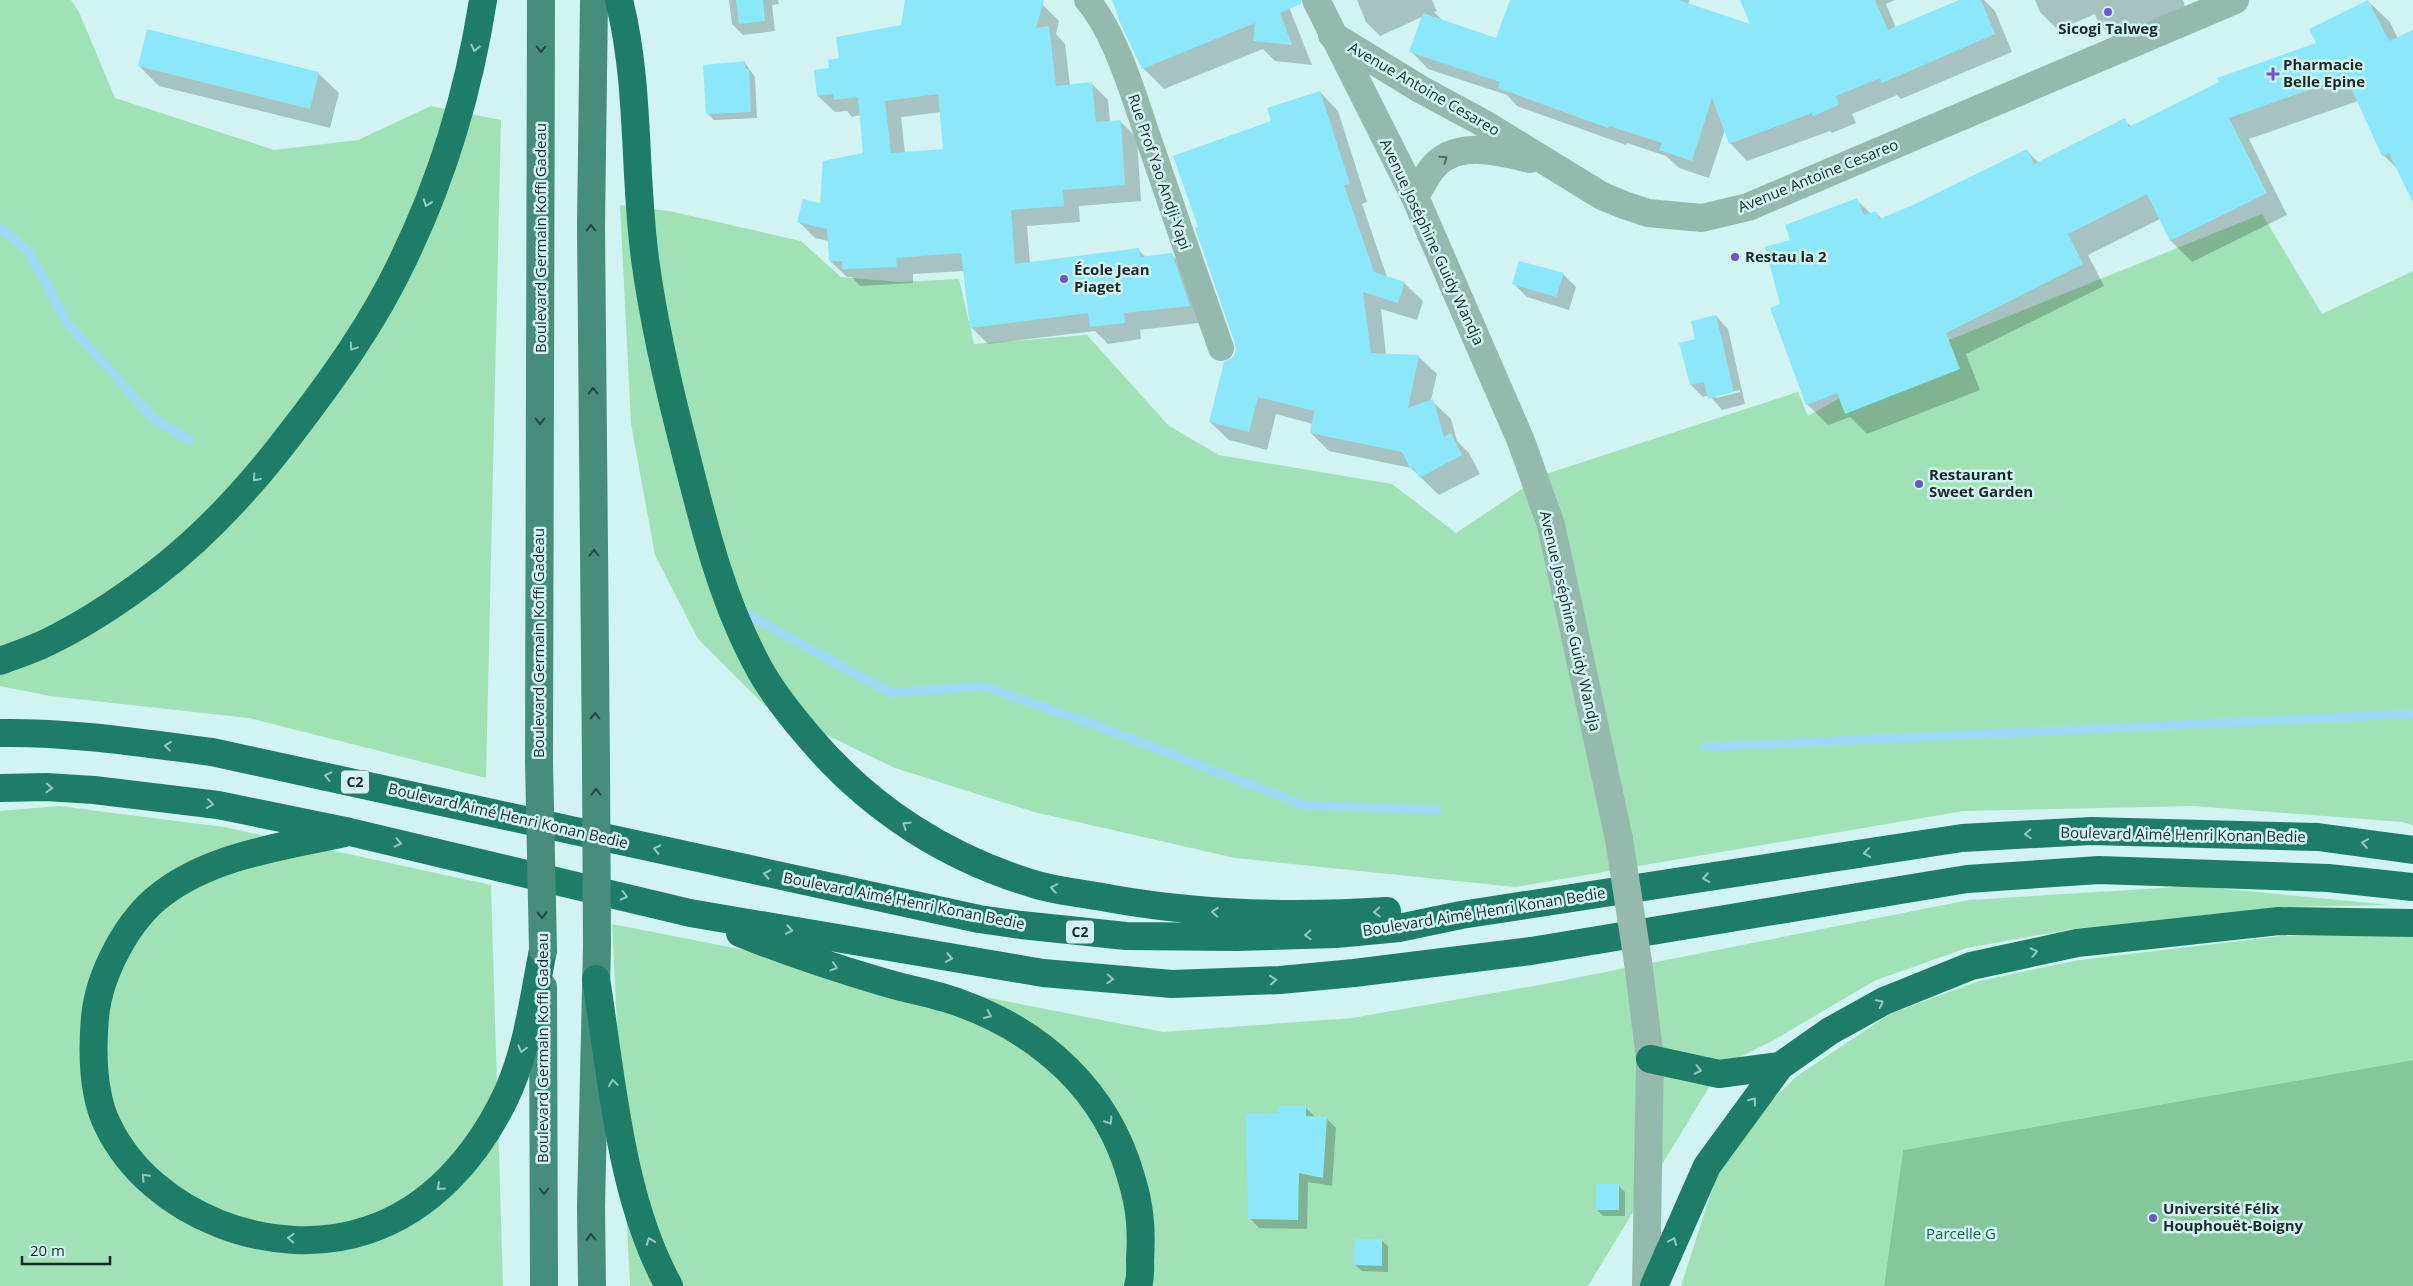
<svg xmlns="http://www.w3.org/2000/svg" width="2413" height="1286" font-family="'Open Sans',sans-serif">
<rect width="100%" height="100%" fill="#d1f4f2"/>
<path fill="#a0e2b5" d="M0,0H71L79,12L115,98L274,150L358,140L431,106L501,120L486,778L249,718L50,696L0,686Z
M620,205L669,211L801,241L841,277L899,282L959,279L974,344L1087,335L1169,426L1219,455L1392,484L1456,533L1543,475L1798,392L1808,416L1924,350L2262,214L2322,314L2413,271V825L2402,822L2193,806L1963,811L1515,887L1235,858L1034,812L895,768L764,705L698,639L655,555L631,424Z
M59,806L224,827L491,885L503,1286H0V811Z
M2193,886L2391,905L2282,907L2073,929L1967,948L1876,980L1772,1041L1722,1066L1588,1286H630L612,924L1163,1032L1352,1018L1545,984L1969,900Z
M2413,935V1060L1903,1150L1884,1286H1681L1718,1171L1755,1117L1797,1076L1890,1014L1979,981L2079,960L2282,936Z"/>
<path fill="#85c79b" d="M2413,1060V1286H1884L1903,1150Z"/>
<path fill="#0003" fill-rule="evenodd" d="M729,0H778L779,4L772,5L775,31L743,35L732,24Z
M906,0H1034L1043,5L1059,21L1056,34L1065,44L1070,86L1091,83L1108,100L1110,122L1120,121L1137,138L1141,201L1079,206L1080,222L1027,226L1030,263L1138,250L1146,257L1171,254L1188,271L1206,322L1140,330L1141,339L1108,344L1095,331L988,344L971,327L964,271L913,274V283L860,286L852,277H847L830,261L829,241L815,238L798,221L821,205L865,154L861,115L852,117L847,111L835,112L818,96L831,69L841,59L902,26ZM941,112L945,150L905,153L901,117Z
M1155,0H1286L1312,65L1275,61L1263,49L1164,89L1143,68Z
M1357,0H1432L1437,11L1434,12L1444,22L1497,40L1511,0H1690L1688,4L1752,26L1742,0H1895L1886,4L1896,28L1962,0H1984L1995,11L2012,52L1901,99L1897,95L1852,114L1856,123L1832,133L1830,131L1747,161L1730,143L1725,130L1709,178L1679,168L1666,156L1627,143L1626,145L1517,106L1507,95L1428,69L1411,51L1422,17L1380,36L1366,22Z
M2035,0H2183L2186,9L2115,40L2098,22L2095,14L2058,30L2040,12Z
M2368,1L2390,22L2398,39L2413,32V200L2399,170L2383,155L2358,101L2249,139L2287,215L2192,262L2171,241L2160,219L2088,255L2104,286L1966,354L1980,390L1867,434L1850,417L1828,425L1807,404L1782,305L1792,241L1857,200L1871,214L1875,212L1882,219L1914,206L2027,151L2039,163L2124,120L2132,127L2318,44Z
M745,63L755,77L757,118L714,120L707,113Z
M139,66L318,73L339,93L330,128L159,86Z
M1320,92L1338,111L1367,202L1362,204L1387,277L1404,283L1423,301L1417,320L1381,309L1386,355L1418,356L1437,374L1431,400L1451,419L1457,441L1469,453L1480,474L1439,495L1411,468L1329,451L1311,433L1313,424L1276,414L1267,450L1229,440L1210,422L1237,350L1273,122Z
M1563,274L1576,287L1569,310L1527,297L1514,284Z
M1716,316L1728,329L1745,404L1722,410L1709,395L1703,397L1691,385L1696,340ZM1740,390V392L1716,398V395Z
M1305,1107L1315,1117L1326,1118L1336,1128L1332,1186L1308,1182L1307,1229L1259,1228L1250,1218L1279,1115Z
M1618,1185L1625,1192V1216H1603L1597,1210Z
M1381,1240L1388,1246V1272L1362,1271L1355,1265Z"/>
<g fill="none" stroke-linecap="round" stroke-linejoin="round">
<path stroke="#9fd9f8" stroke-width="9" d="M0,227L29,252L68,324L154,419L190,440
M743,612L891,693L982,686L1101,727L1303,805L1437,810
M1706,747L2413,714"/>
</g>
<path fill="#8be8fa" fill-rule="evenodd" d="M736,0H763L765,21L739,24Z
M905,0H1044L1036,28L1049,26L1056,86L1092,82L1096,122L1121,120L1125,185L1063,190L1064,206L1011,210L1015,264L1139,248L1140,257L1172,253L1190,306L1124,313L1125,323L1090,327L1088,313L970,328L961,253L896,258L897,267L842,269V261H829L827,229L797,222L803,199L820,203L823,161L863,153L858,97L834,100L833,94L817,96L814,70L829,68L828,60L839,58L836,37L901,25ZM938,94L943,149L891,153L885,101Z
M1112,0H1301V4L1280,13L1292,45L1253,41L1255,23L1142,69L1121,25Z
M1510,0H1678L1750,24L1740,0H1875L1888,30L1959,0H1981L1995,34L1882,83L1880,78L1836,96L1839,105L1813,116L1812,113L1729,144L1712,98L1692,161L1659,150L1662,143L1609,126L1608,128L1498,88L1500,82L1409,52L1423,13L1496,38Z
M2368,0L2389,41L2413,30V203L2389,153L2382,156L2346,77L2229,118L2267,193L2170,241L2147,194L2068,234L2083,264L1946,333L1960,369L1845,414L1837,393L1806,405L1770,308L1780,304L1765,247L1790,240L1785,225L1857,198L1864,215L1876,211L1879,219L1913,205L2027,149L2034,164L2125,118L2129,127L2219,82L2217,78L2316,43L2309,29Z
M147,29L319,72L310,109L138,66Z
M745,61V69H749L751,112L706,114L703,65Z
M1320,91L1350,184L1344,185L1374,272L1405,282L1398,303L1363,292L1371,353L1419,355L1408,408L1433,399L1444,437L1451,433L1462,455L1419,478L1414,468L1411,470L1402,452L1310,433L1314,411L1258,397L1249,432L1209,422L1224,362L1233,357L1236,350L1235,344L1195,228L1198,227L1173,156L1271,121L1267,108Z
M1519,261L1564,273L1556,297L1512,284Z
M1716,315L1734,392L1708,399L1704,382L1690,385L1679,343L1695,339L1691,321Z
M1278,1106H1306V1116L1327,1117L1323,1178L1299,1173L1298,1220L1248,1219L1246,1114L1278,1113Z
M1596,1184H1619V1210H1596Z
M1355,1239H1382V1266L1354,1265Z"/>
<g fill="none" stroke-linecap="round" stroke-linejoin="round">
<path stroke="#96b9ae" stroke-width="26" d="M1087,0C1116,33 1135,100 1150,143C1173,211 1197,280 1221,348"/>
<path stroke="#96b9ae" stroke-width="28" d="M1316,0L1415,197L1521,441L1551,525L1619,839
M1332,35L1420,89L1483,123L1602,196L1624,205L1648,213L1702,218L1748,207L2235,0
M1415,197C1420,188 1425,178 1431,170C1454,138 1499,152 1530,159
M1638,962L1650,1059L1646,1286"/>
<path stroke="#468d7a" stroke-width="28" d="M594,0L591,227L596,765
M539,761L541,0
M543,987L544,1286
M592,1286L591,1207L597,945"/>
<path stroke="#1e7d67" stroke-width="28" d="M619,0C641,87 633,178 646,266C654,322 666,376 680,431C701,513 719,596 760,670C774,695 792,717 810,738C870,809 948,859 1037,885C1062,892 1088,894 1113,899C1204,915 1295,917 1387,911
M0,661C16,655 32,650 48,642C83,625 118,602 150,578C206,536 253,484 295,428C335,376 374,321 402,262C442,180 469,90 483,0
M0,733C72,732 142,743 212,752L979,919L1021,925L1126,936L1236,937L1336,934L1399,928L1461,915L1962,838L2091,831L2318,837L2413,850
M0,788L46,787L94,790L218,805L350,832L690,913L1043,973L1172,984L1280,980L1354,973L1531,951L1967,879L2099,870L2328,878L2413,887
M344,833C282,847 213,855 162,894C127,920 99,975 95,1017C92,1052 92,1094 108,1126C152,1216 274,1262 368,1230C431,1209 476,1157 504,1100C527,1054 533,1000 543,950
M740,933C787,952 835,968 883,982C909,990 936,994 960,1003C1043,1033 1107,1092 1131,1177C1140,1206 1142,1229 1140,1260C1140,1268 1141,1278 1138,1286
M596,979C612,1078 620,1198 669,1286
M1650,1059L1719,1074L1780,1066
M1654,1286L1707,1166L1780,1066L1830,1031L1884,1001L1971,966L2077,943L2279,921L2413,923"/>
<path stroke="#96b9ae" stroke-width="28" d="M1619,839L1638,962"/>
<path stroke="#468d7a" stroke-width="28" d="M539,761L543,950
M596,765L597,945"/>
</g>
<defs><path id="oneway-chevron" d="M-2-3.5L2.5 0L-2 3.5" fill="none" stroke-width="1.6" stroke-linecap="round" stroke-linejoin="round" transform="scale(1.25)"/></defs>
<g stroke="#92cac1">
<use href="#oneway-chevron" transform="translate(475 48) rotate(102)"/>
<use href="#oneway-chevron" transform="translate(427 203) rotate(110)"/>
<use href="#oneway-chevron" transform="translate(353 347) rotate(124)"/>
<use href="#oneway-chevron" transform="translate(256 478) rotate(131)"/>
<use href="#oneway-chevron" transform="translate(168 746) rotate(-173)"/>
<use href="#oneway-chevron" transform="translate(328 776) rotate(-167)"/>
<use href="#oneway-chevron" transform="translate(49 788) rotate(2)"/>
<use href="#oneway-chevron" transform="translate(210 804) rotate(8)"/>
<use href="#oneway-chevron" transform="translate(906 825) rotate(-145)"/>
<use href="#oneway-chevron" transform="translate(2028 834) rotate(177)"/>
<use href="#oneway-chevron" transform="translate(398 843) rotate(13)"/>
<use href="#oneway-chevron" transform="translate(2365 843) rotate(-172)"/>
<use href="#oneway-chevron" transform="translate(657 849) rotate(-167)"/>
<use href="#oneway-chevron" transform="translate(1867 853) rotate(171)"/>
<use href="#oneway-chevron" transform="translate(767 874) rotate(-168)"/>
<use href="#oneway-chevron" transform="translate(1706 878) rotate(171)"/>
<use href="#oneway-chevron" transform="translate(1054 888) rotate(-170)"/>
<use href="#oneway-chevron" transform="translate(624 896) rotate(14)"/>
<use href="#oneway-chevron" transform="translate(1215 912) rotate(-176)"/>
<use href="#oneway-chevron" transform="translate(1377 912) rotate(177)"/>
<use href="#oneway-chevron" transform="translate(789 930) rotate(10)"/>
<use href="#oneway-chevron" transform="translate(1308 935) rotate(177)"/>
<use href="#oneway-chevron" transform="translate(2034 952) rotate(-12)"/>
<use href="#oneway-chevron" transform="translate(949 958) rotate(10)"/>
<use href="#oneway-chevron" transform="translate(834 967) rotate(18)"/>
<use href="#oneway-chevron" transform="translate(1110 979) rotate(3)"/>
<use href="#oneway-chevron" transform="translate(1273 980) rotate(-4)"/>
<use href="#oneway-chevron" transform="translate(1880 1003) rotate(-27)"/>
<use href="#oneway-chevron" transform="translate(988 1015) rotate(25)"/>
<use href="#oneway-chevron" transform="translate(522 1049) rotate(105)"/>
<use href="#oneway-chevron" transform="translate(1698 1070) rotate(12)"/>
<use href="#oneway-chevron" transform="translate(613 1083) rotate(-98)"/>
<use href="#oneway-chevron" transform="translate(1753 1101) rotate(-52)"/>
<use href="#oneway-chevron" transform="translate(1109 1121) rotate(58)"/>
<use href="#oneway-chevron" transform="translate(145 1177) rotate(-133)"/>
<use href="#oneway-chevron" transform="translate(440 1187) rotate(138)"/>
<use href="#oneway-chevron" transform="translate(291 1238) rotate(-177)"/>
<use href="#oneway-chevron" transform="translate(650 1241) rotate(-110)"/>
<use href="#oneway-chevron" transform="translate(1673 1241) rotate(-67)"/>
</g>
<g stroke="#274640">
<use href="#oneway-chevron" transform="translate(541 49) rotate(90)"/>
<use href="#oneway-chevron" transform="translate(591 228) rotate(-90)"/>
<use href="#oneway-chevron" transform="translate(593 391) rotate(-91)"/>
<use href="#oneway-chevron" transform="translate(540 421) rotate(90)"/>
<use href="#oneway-chevron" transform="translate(594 553) rotate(-90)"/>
<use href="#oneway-chevron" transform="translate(595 716) rotate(-90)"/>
<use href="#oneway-chevron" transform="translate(596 792) rotate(-90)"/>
<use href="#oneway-chevron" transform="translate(542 915) rotate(89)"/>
<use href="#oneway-chevron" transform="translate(544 1191) rotate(90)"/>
<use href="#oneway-chevron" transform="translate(591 1237) rotate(-91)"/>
</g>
<use stroke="#526964" href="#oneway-chevron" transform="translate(1444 159) rotate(-35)"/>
<g fill="#6d53cd" stroke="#d1f4f2" stroke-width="2">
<circle cx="2108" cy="12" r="5"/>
<path d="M2270.5 66.5h5v5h5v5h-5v5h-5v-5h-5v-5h5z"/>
<circle cx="1735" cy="257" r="5"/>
<circle cx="1064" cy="279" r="5"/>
<circle cx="1919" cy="484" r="5"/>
<circle cx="2153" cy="1218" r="5"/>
</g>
<g text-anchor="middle" stroke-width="5" stroke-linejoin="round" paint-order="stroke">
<g fill="#d1f4f2" stroke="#516564" stroke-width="1">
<rect x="341" y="770.5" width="28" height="23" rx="4"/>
<rect x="1066" y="920.5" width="28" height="23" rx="4"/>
</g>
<g font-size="14" font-weight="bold" fill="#1a2827">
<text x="355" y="787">C2</text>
<text x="1080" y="937">C2</text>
</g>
<g font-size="15" font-weight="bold" fill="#1a2827" stroke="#d1f4f2" text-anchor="start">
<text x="2108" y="34" text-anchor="middle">Sicogi Talweg</text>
<text x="2283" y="70">Pharmacie<tspan x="2283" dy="17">Belle Epine</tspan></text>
<text x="1745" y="262">Restau la 2</text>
<text x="1074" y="275">École Jean<tspan x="1074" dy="17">Piaget</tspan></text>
<text x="1929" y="480">Restaurant<tspan x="1929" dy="17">Sweet Garden</tspan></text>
<text x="2163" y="1214">Université Félix<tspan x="2163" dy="17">Houphouët-Boigny</tspan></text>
</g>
<g font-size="15" fill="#1a2827" stroke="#d1f4f2">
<text transform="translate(1424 89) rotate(30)" y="5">Avenue Antoine Cesareo</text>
<text transform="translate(1159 172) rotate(71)" y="5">Rue Prof Yao Andji-Yapi</text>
<text transform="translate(1818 176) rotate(-22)" y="5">Avenue Antoine Cesareo</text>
<text transform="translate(541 238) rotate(-90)" y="5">Boulevard Germain Koffi Gadeau</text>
<text transform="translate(1432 242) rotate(65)" y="5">Avenue Joséphine Guidy Wandja</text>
<text transform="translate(1570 621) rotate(77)" y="5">Avenue Joséphine Guidy Wandja</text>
<text transform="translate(539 643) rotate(-90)" y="5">Boulevard Germain Koffi Gadeau</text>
<text transform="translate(508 816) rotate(13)" y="5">Boulevard Aimé Henri Konan Bedie</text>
<text transform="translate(2183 835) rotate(1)" y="5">Boulevard Aimé Henri Konan Bedie</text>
<text transform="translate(904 901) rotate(11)" y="5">Boulevard Aimé Henri Konan Bedie</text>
<text transform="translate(1484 912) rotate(-9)" y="5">Boulevard Aimé Henri Konan Bedie</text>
<text transform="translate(543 1048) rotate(-90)" y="5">Boulevard Germain Koffi Gadeau</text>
</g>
<g font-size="15" fill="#19633a" stroke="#d1f4f2">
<text x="1961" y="1239">Parcelle G</text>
</g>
</g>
<path d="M22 1256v8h88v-8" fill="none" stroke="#1a2827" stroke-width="2.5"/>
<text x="30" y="1256" font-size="15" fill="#1a2827" stroke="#d1f4f2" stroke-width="4" paint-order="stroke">20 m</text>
</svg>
